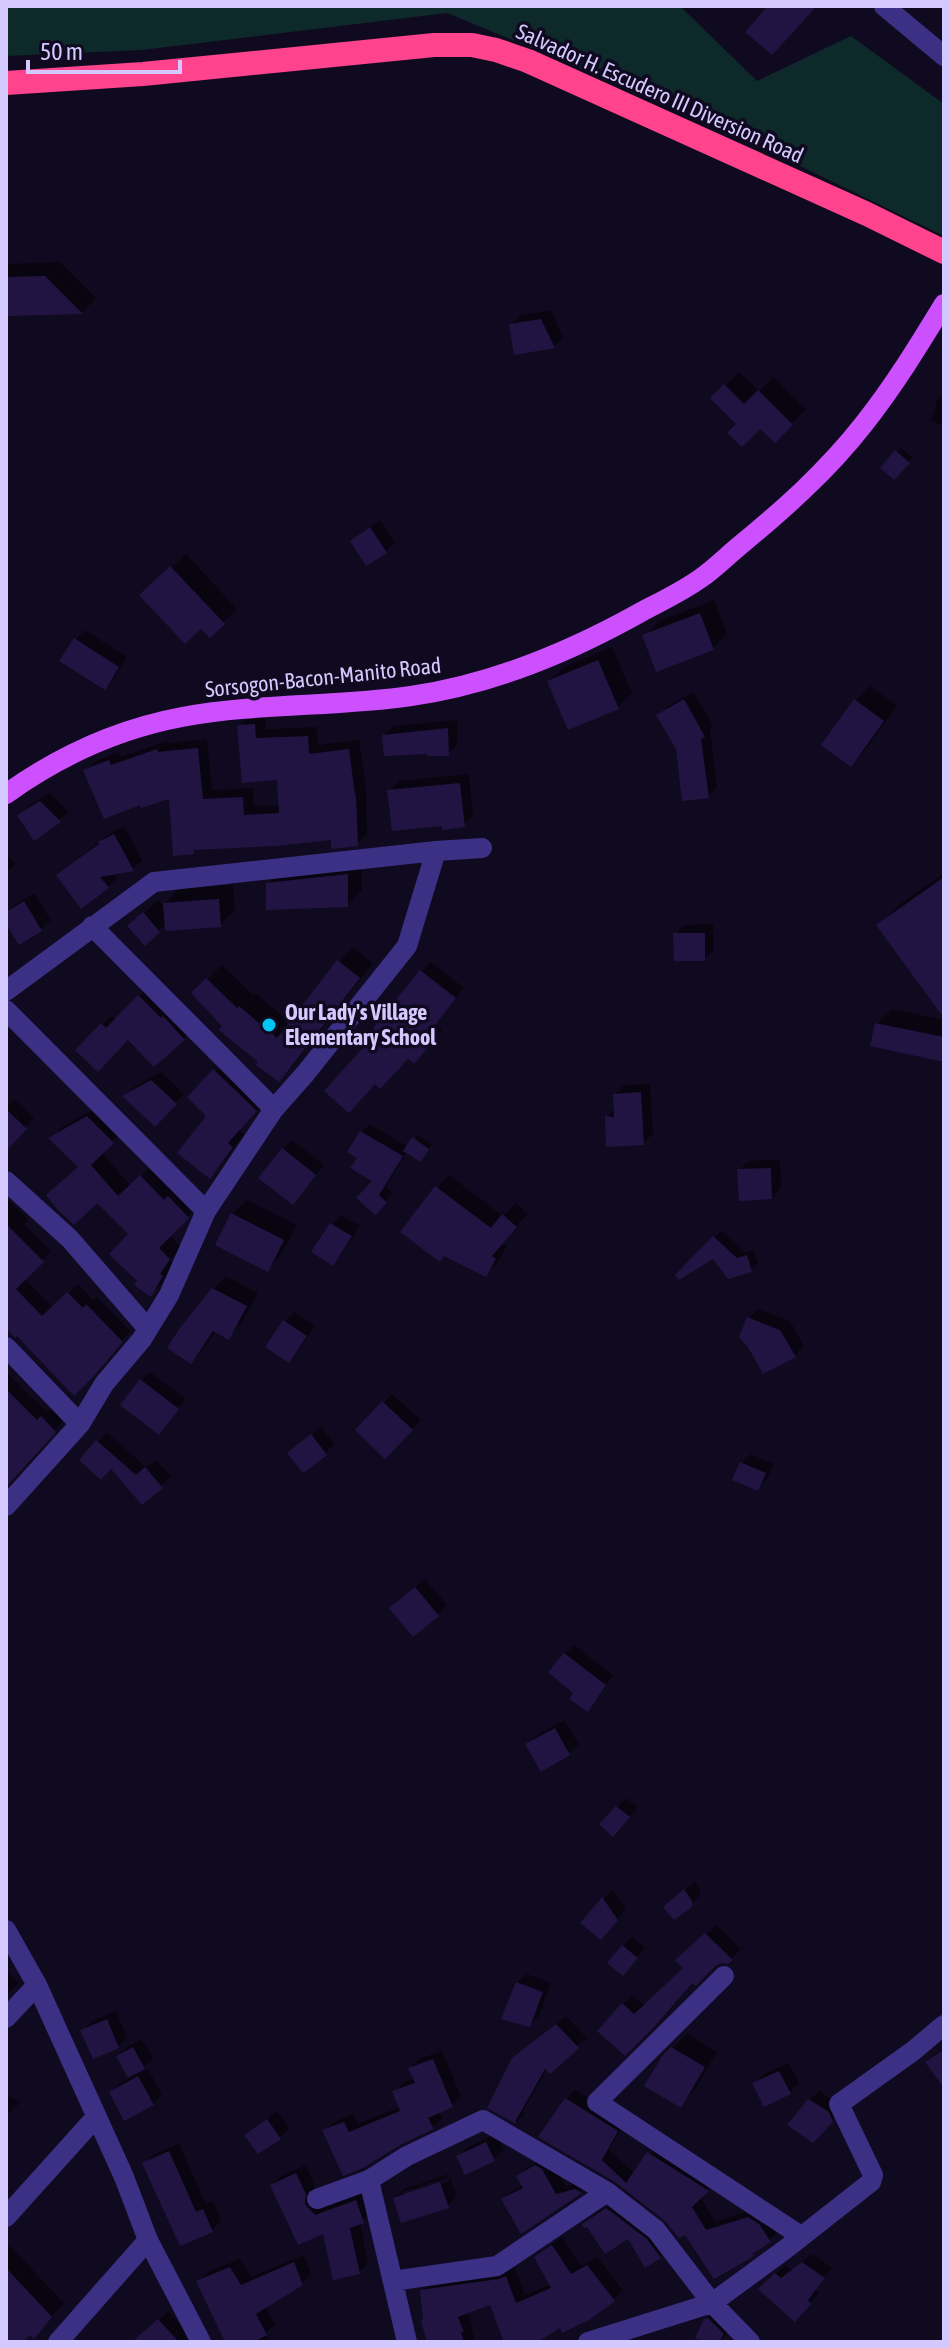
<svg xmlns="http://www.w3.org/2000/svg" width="950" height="2348" font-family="'Asap Condensed',sans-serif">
<rect width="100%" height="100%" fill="#100a20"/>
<path fill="#0d292a" d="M6,6H680L757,81L851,36L944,104V236L701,118L447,13L142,50L6,56Z"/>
<path fill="#0007" fill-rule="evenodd" d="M60,262L96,298L83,312L6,314V264Z
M551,310L563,337L554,347L511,325L521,315Z
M739,372L759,391L773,377L806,409L775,440L760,426L738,424L713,398Z
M944,394V426L931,421L937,401Z
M901,448L912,457L894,477L883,467Z
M380,520L395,542L386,551L352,541L362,532Z
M186,554L237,609L210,635L156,581Z
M714,600L727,634L713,648L645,636L659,621Z
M85,630L127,657L114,678L104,687L62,660L76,639Z
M612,647L632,693L618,707L549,681L564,667Z
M870,686L897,706L865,750L851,764L856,700Z
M694,692L713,726L710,729L717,787L708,796L659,715L668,706Z
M265,715L266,729L317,727L318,745L359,740L366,786L367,834L357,844L333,838L198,848L194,852L170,796L86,771L96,761L119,752L120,757L167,741L168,743L207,739L212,790L253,788L254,806L280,805L279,778L239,726L249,716Z
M457,720V744L448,754L384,735L393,726Z
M469,774L473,816L464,825L444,824L390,791L399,781Z
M50,793L69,812L35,838L19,815L29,806Z
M124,826L142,860L133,869L113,873L117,878L108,887L59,875L110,833Z
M6,854L15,864L6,873Z
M362,860V890L348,905L268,884L282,869Z
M944,873V1015L879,925L898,906Z
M233,885L235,910L220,925L166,924L145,943L130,926L158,900L163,905L179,889Z
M34,893L51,920L41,929L19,942L6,920V913L13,906Z
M713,924L714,950L704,959L675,934L685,925Z
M353,947L373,963L293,1065L279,1080L193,993L222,965L253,995L255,993L291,1023L339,962Z
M431,962L464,988L435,1024L442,1030L423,1052L380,1032L422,972Z
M149,987L193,1029L184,1039L129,1037L78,1050L111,1016L116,1020Z
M892,1009L944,1020V1060L877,1024Z
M227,1059L268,1097L239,1130L244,1134L222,1164L210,1176L209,1115L190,1097Z
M161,1072L184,1094L155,1124L125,1096L134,1087Z
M650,1084L653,1134L643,1143L607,1116L616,1107L615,1094L624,1085Z
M14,1099L34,1118L10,1143L6,1139V1107Z
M100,1106L124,1130L101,1152L131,1186L153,1165L199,1205L169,1235L181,1247L170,1261L173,1264L162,1283L151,1294L139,1281L131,1234L80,1166L51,1138L62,1127Z
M370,1124L408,1147L418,1135L432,1144L425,1155L407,1151L386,1186L393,1193L375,1212V1181L359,1157L362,1132Z
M292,1140L324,1165L302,1193L283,1149Z
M780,1159L781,1188L772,1198L739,1170L749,1161Z
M449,1175L503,1216L516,1203L528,1214L502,1243L507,1246L498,1262L486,1275L437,1188Z
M6,1198L29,1220L24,1224L51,1251L24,1278L53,1308L78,1284L93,1300L97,1297L130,1331L101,1366L17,1333L6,1326Z
M247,1200L297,1225L281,1255L267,1269L232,1214Z
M341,1215L360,1226L342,1254L333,1263L314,1252L332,1224Z
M721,1231L745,1252L753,1250L758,1263L751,1270L714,1256L677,1275Z
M226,1276L258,1293L241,1324L228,1337L216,1330L203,1349L191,1362L213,1289Z
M758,1309L790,1321L804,1346L795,1356L749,1318Z
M294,1312L315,1326L298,1351L288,1360L268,1346L285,1321Z
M6,1372L47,1412L51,1409L63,1421L6,1484Z
M150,1372L186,1399L168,1423L141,1381Z
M392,1394L421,1420L385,1456L358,1430Z
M321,1427L335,1444L325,1453H289Z
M107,1433L146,1467L156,1460L171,1477L142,1503L98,1442Z
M751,1454L774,1464L767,1479L757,1489L742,1463Z
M425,1579L447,1605L438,1614L401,1599Z
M574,1645L613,1675L597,1700L588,1709L576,1693L565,1654Z
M564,1720L579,1744L569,1753L542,1769L527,1745L537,1735Z
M626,1798L638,1807L622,1825L602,1824Z
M695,1881L700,1891V1895L690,1905L675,1898Z
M612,1890L626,1909L610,1928L583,1922Z
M716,1925L741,1949L728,1962L721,1961L693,1981L625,2053L623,2004L632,1995L645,2006L686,1967L687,1951Z
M632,1937L645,1948L632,1964L623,1946Z
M6,1971L19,1983L6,1996Z
M527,1974L551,1983L539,2016L529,2025L517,1983Z
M116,2011L127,2037L118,2046L83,2030L92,2021Z
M566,2016L587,2038L547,2069L523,2111L525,2114L516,2122L490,2107L524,2049Z
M687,2034L717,2052L694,2091L680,2105L664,2056Z
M142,2039L153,2058L138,2073L148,2069L162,2094L153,2104L111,2093L120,2083L130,2078L118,2056L127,2047Z
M442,2051L461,2096L452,2105L439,2111L442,2118L433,2127L399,2143L324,2131L334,2122L353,2114L358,2124L400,2107L395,2092L404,2082L415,2078L410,2068L419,2059Z
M789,2063L799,2083L790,2092L755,2083L764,2074Z
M575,2090L625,2121L609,2150L635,2174L658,2144L716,2181L700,2196L715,2222L758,2208L779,2231L753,2254L715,2277L686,2232L616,2180L541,2136L566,2099Z
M819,2091L838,2103L841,2111L813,2140L810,2100Z
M6,2095L21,2102L6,2116Z
M277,2111L289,2128L280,2138L259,2151L247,2135Z
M496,2134L504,2150L494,2159L466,2173L459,2156L468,2147Z
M179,2143L206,2204L213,2201L221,2221L212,2230L144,2164L153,2155Z
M546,2157L551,2160L566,2186L586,2180L590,2183L581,2191L522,2231L504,2199L513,2190L524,2185L519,2176L528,2167Z
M306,2165L314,2184V2194L325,2207L365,2192L372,2212L360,2222L368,2263L359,2272L325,2231L272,2185L281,2176Z
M449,2174L457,2196L447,2206L395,2198L404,2189ZM449,2177L450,2181L403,2196V2192Z
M617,2200L669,2247L660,2256L629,2237L585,2225L594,2215Z
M562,2237L581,2266L597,2257L623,2290L613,2300L521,2342H506L491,2303L468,2311L475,2342H428L422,2291L431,2282L515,2268L525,2295L551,2284L536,2257Z
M10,2246L64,2303L34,2336L30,2332L21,2342H6V2249Z
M813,2254L832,2268L815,2290L819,2293L804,2310L761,2289L785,2265L791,2270Z
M304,2255L311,2274L302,2283L265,2306L275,2324L265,2334L270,2342H247L199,2282L208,2272L240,2259L251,2277Z
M718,2308L734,2322L720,2342H702L706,2320Z
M168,2311L196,2342H136L145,2333Z"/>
<path fill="#221442" d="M768,6H817L772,55L745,32Z
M45,276L83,314L6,316V277Z
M541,319L555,348L514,355L509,324Z
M724,384L744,404L758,390L793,425L775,443L760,429L742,447L727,433L736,424L710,398Z
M895,450L910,463L894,480L880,468Z
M370,527L387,553L366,566L350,541Z
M170,566L225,624L210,638L201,629L185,644L139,595Z
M700,613L714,650L656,672L642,635Z
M74,638L119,667L105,690L59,661Z
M598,660L619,709L568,730L547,681Z
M684,699L705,737L701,739L709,798L682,801L676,749L656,715Z
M854,699L884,721L851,767L821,745Z
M255,724L256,738L308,736L309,754L349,749L355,795H356L358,846L331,849V840L276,846L194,850V854L173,856L169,799L141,808L140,805L104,819L83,770L109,760L111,765L157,749L158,752L198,748L203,799L243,797L244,815L279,813L277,780L242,783L237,725Z
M448,728L449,756H427V754L384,756L382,735Z
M460,783L465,827L442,830V826L392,831L387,790Z
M40,801L61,822L34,841L17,815Z
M114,834L134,871L100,877L109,888L81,909L56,875L99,844L98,842Z
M348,874V907L266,910V883Z
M944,877V1018L876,925Z
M219,899L221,927L165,931L163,903Z
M24,901L42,931L19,945L6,924V912Z
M143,912L160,932L145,946L127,926Z
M673,933H705V961H674Z
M337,960L360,978L279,1082L256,1065L258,1062L219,1030L222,1026L191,993L206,978L237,1008L239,1006L277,1038Z
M420,970L456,998L428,1034L434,1040L414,1064L408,1059L380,1089L375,1084L349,1113L324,1091L377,1032L373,1028Z
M138,995L161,1018L163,1016L185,1040L154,1067L128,1040L98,1072L75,1050L101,1023L106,1028Z
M875,1023L944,1037V1062L870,1046Z
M213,1069L257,1111L228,1143L233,1147L210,1179L177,1153L206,1116L187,1097Z
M151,1080L177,1104L155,1127L122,1096Z
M641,1092L644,1145L606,1147L605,1115L614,1118L613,1094Z
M6,1109L27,1129L6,1151Z
M87,1116L114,1143L91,1165L118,1196L140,1175L164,1200L168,1196L189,1218L159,1248L170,1259L160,1274L163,1276L151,1297L134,1285L137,1281L109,1254L128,1234L97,1203L74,1225L57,1209L46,1195L78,1167L48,1138Z
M360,1131L403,1156L379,1195L387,1203L375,1215L356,1198L372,1181L350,1168L357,1158L347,1152Z
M412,1137L429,1149L421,1162L403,1151Z
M282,1148L316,1175L293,1205L258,1178Z
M771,1168L772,1199L739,1201L737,1169Z
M435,1186L491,1228L502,1214L517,1227L492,1256L496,1259L486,1277L444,1256L440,1262L400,1232Z
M231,1213L284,1240L268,1272L215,1245Z
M330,1223L352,1236L333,1266L311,1252Z
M6,1224L44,1262L16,1289L42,1316L67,1292L83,1308L86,1304L123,1342L92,1378L74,1396L17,1336L15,1338L6,1328Z
M713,1236L737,1258L747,1255L752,1272L728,1279L713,1259L679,1280L675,1275Z
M212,1288L247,1306L229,1340L213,1331L191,1364L167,1348L180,1328Z
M747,1317L780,1330L796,1357L763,1374L748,1347L739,1337Z
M283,1320L307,1336L289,1363L265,1347Z
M140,1379L179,1409L159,1435L120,1405Z
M6,1389L37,1420L41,1416L56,1432L6,1487Z
M382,1401L413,1430L385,1459L355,1430Z
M311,1434L327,1455L303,1473L287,1453Z
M96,1440L136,1475L145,1467L163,1488L142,1505L111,1469L101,1480L79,1460Z
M740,1462L766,1473L758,1491L732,1480Z
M415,1587L439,1616L413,1637L389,1608Z
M564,1653L606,1685L588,1712L569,1699L573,1693L548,1672Z
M555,1728L570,1755L541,1772L525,1744Z
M616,1806L630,1817L613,1837L599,1824Z
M684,1889L692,1901V1907L674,1920L663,1907Z
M602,1897L618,1920L601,1940L580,1923Z
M705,1933L733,1960L728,1964L721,1963L715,1966L696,1986L692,1983L654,2027L625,2056L597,2031L622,2003L634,2014L683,1968L675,1960Z
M622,1945L638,1958L623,1976L607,1963Z
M516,1982L543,1992L530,2027L501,2019Z
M107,2019L119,2048L93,2059L80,2030Z
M556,2024L579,2048L550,2074L545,2069L515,2122L516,2124L487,2108L512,2058Z
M133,2047L145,2069L128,2078L116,2056Z
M671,2047L705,2067L681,2108L644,2086L663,2055Z
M944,2050V2088L925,2062Z
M433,2059L453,2107L428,2118L434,2129L400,2145L363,2168L343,2176L322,2130L344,2122L349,2132L400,2111L392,2091L415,2083L408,2068Z
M779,2071L791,2094L764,2107L752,2083Z
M138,2076L154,2105L124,2121L109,2092Z
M565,2098L618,2131L602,2160L626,2183L647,2152L709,2191L692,2207L706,2230L748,2217L759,2224L771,2242L752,2254L754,2256L714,2279L685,2235L679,2238L664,2220L615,2182L538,2137Z
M808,2099L829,2112L833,2122L813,2143L787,2125Z
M267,2119L281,2139L258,2154L244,2135Z
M486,2142L495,2161L465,2175L456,2156Z
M169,2151L196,2212L203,2209L213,2232L180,2246L142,2163Z
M535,2165L542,2169L556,2194L575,2189L582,2193L521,2234L501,2199L523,2188L516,2176Z
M296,2173L306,2194L305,2204L315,2215L356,2200L364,2223L350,2228L360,2274L333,2280L323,2234L298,2245L270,2185Z
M440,2182L449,2208L401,2223L393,2198Z
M606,2208L647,2239L661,2258L645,2268L628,2239L605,2254L587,2227L584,2228L582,2224Z
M552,2245L571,2274L587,2265L615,2301L589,2320L562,2333L560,2328L537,2342H504L490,2305L458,2317L464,2332H461L464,2342H427L421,2321L423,2320L420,2290L499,2279L506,2276L516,2303L551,2288L534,2257Z
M294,2262L303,2285L256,2314L267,2335L253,2342H225L196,2281L230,2267L241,2285Z
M802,2262L825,2278L808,2300L811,2304L795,2322L758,2289L775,2273L781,2278Z
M6,2268L52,2317L34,2339L30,2335L23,2342H6Z
M708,2318L724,2334L719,2342H705L695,2338L704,2319Z
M158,2319L179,2342H132Z"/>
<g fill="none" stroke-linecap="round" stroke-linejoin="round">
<path stroke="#3b3084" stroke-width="20" d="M884,6L944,56
M92,926L274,1109
M6,991L154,882L436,851L482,848
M6,1010L206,1211
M6,1181L70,1239L148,1329
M6,1347L80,1424
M6,1506L80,1424L104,1384L142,1339L169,1295L206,1211L274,1109L305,1074L407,946L436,851
M6,1930L37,1985L124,2177L148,2240L201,2342
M724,1976L597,2102L801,2236
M6,2018L37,1985
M369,2180L407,2342
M317,2199L369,2180L407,2156L483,2120L607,2192L656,2230L712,2303L750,2342
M6,2217L96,2117
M393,2281L497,2266L607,2192
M58,2342L148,2240
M588,2342L712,2303L787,2248L871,2182L873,2175L839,2104L913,2051L944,2025"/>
<path stroke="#cd50ff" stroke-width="20" d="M6,794C59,756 118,729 182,717C256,703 336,707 411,696C494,684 570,652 643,611C662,601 683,591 701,578C714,569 726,557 738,547C783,510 827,471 863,425C894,386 919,345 944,304"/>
<path stroke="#ff448d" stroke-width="24" d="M6,83L143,74L434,45H472L496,50L528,61L867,214L944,252"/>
</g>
<circle fill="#00c6f4" stroke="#100a20" stroke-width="3" cx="269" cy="1025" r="8"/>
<g text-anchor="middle" stroke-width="7" stroke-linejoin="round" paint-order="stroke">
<g font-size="22" fill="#d4c9ff" stroke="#100a20">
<text transform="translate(660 93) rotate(24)" y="8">Salvador H. Escudero III Diversion Road</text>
<text transform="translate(323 677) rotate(-6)" y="8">Sorsogon-Bacon-Manito Road</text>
</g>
<g font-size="22" font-weight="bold" fill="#d4c9ff" stroke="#100a20" text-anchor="start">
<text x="285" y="1020">Our Lady's Village<tspan x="285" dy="25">Elementary School</tspan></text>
</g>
</g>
<rect width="950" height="2348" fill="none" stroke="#d4c9ff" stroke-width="16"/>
<path d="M28 60v12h152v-12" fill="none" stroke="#d4c9ff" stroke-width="4"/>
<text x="40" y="60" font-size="24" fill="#d4c9ff" stroke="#100a20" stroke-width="6" paint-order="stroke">50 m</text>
</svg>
